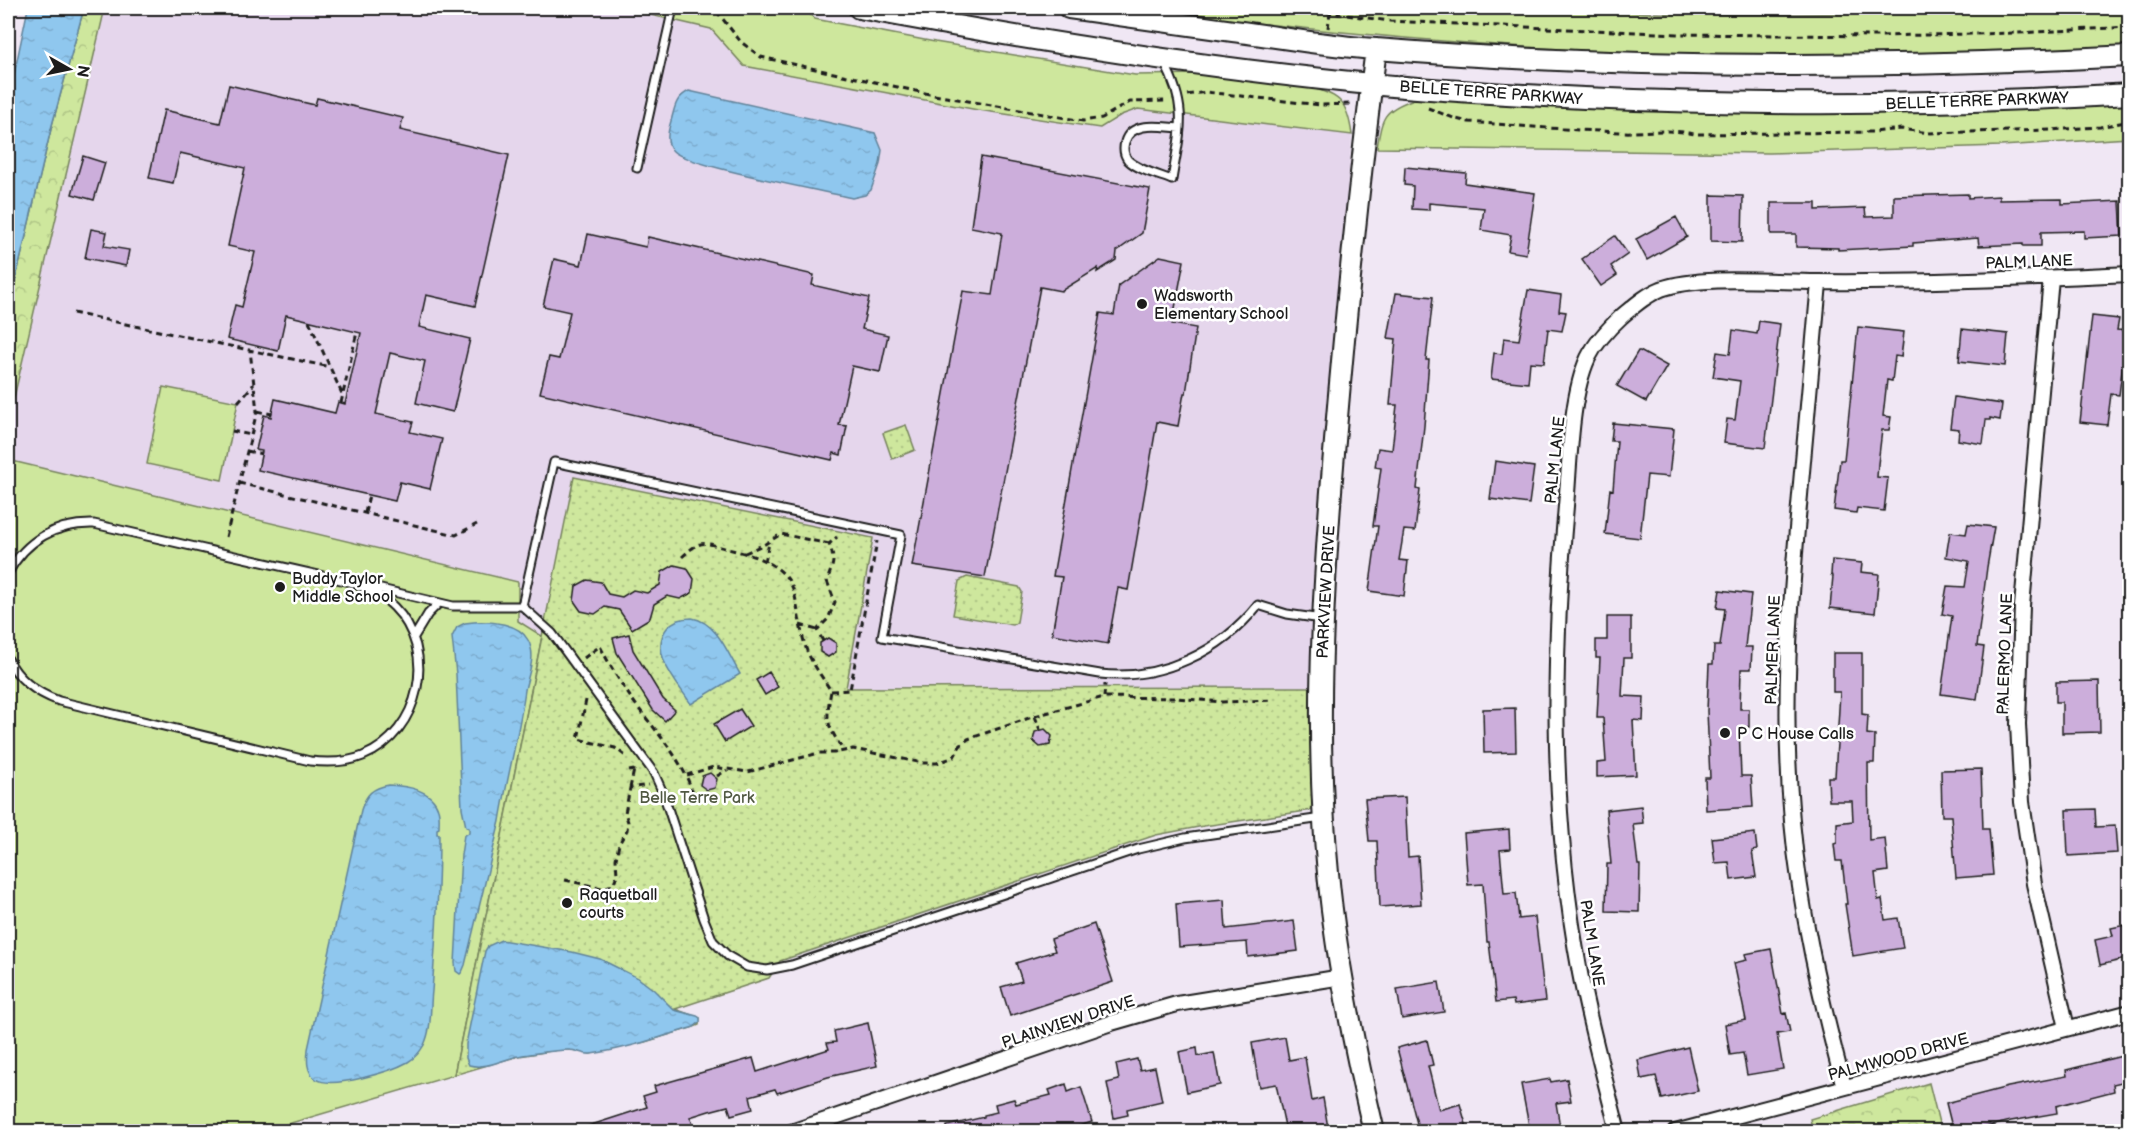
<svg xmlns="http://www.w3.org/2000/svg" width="2137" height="1139" font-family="'Balsamiq Sans',sans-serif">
<defs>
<pattern id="forest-crowns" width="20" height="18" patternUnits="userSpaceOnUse" patternTransform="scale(1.5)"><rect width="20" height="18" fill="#cee79d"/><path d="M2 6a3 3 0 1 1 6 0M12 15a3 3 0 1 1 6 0" fill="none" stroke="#b0c687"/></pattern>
<pattern id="park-dots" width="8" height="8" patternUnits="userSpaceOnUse" patternTransform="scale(1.5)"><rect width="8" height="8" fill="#cee79d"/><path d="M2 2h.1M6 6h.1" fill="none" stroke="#b0c687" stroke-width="1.8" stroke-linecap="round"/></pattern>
<pattern id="water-ripples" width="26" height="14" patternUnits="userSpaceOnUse" patternTransform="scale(1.5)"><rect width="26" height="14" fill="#8fc7ee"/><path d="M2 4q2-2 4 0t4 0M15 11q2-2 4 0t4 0" fill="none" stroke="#7baacc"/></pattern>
</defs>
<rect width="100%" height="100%" fill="#f0e7f4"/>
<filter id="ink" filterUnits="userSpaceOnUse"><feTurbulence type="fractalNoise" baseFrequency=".0167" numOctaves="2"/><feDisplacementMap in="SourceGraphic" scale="12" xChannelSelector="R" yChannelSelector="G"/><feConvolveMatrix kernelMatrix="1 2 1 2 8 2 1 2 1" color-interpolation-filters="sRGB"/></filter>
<g filter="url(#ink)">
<path fill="#e5d6ec" d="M105,8H621L712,29L744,66L978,110L1100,128L1108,125L1121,115L1138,109L1352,135L1324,459L1311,687L846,688L575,478L454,1075L264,1131L8,1132V423Z"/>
<path fill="#cee79d" stroke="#75825c" stroke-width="1.5" d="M621,8H803L815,19L935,42L1135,75L1200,74L1311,88C1342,95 1348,105 1352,135L1138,109L1121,115L1100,128L978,110L744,66L711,29Z
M1134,8H1556C1706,19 1857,13 2007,10L2044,8H2129L2130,47C2024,52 1919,56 1814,56C1586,57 1359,38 1134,8Z
M1414,99L1744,112H1899L2129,104V138L2001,146L1769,153L1377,148C1382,117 1383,110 1414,99Z
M163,387L238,402L222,480L147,464Z
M8,460L518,582V621L542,636L454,1075L264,1131H8Z"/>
<path fill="url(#forest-crowns)" stroke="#75825c" stroke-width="1.5" d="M84,8H105L8,423V312L51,129Z
M1929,1083L1941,1131H1813L1810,1119Z"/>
<path fill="url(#park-dots)" stroke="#75825c" stroke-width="1.5" d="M906,425L915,450L892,459L883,433Z
M574,477L873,538L846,688L1311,687L1313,810L1204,826L1156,835L780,961L769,978L675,1009L700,1018L699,1025L694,1027L645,1042L590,1054L572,1050H558L519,1056L454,1075Z
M967,577L1019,587L1022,592L1017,622L1013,625L953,615L959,581Z"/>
<path fill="url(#water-ripples)" stroke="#61839a" stroke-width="1.5" d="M28,8H84L51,129L8,312V103Z
M689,91L875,133L882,150L880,164L871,190L865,195L852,198C824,191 687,166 673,151C665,143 668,131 671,121C675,107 675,98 689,91Z
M692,618C717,622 728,654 740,674L691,704C678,684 648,652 667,628C673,620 682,618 692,618Z
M474,622C491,621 519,623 528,640C537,656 528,674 525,690C519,734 507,777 500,821L465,965L462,972L460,974L456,971L455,963L461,855L464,835L469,833V828L466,827L462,808L456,674L452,637L457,627L465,623Z
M389,785C406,786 432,789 438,809C440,815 439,822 439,828L437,829V834H439C439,886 436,939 432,991C430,1008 432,1029 424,1045C420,1052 415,1058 408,1062C392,1071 332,1090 316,1079C306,1072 307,1060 308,1049L361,810C366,794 372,788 389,785Z
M501,940L572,952L600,959L638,978L654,990L674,1010L697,1016L700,1018V1022L694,1027C661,1037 626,1049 591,1054C584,1055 577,1050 569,1050C554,1050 538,1053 523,1055C505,1058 487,1070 469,1065L466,1058V1044L485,951L488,946Z"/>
<path fill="#ccaedb" stroke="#1c1c1c" stroke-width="1.5" d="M229,85L315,105L317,98L403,118L400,130L509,155L475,306L426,295L419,327L470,339L453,412L416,403L425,361L390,353L376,414L413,422L410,432L442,439L430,489L400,482L395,501L258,470L262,451L256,450L264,415L271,417L275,399L335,413L338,402L345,404L361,333L286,315L278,351L227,339L235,305L242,307L255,252L228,246L245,168L180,153L173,183L149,178L164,110L220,123Z
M83,156L105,163L94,200L72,194Z
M981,157L1150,189L1142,233L1117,251L1116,260L1097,272L1098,268L1061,291L1040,287L985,577L912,566L963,291L992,295L1002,233L971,227Z
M1405,167L1466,173L1465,183L1535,193L1526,254L1508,251L1511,235L1481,230L1484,208L1429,203V210L1412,209L1413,186L1404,185Z
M1968,194V198L1999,196V200L2062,199V204L2120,201L2122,236L2084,238V231L2041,232V246H2023V244L1979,246L1978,238L1913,243V246L1838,250V248L1796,247V234H1771V203H1816V210L1865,208L1866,217L1894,216V196Z
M1711,195L1743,196L1742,242L1711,241Z
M1676,217L1687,237L1647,260L1636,239Z
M91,229L107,232L104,246L129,250L126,266L85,258Z
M588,234L646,247L648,237L814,275L812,285L869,298L862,329L888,335L880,372L852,366L839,425L847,426L841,455L834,453L832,460L540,393L549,357L559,359L570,312L543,306L554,259L581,265Z
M1615,236L1628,254L1611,266L1617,275L1601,286L1582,259Z
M1160,256L1184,261L1172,324L1196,328L1186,393H1184L1178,426L1157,422L1128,590L1118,588L1108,644L1052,634L1062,577L1053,576L1100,313L1114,315L1119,285Z
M1528,290L1561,295L1559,311L1566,312L1562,331L1548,329L1544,363L1530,362L1528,383L1491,379L1494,353L1502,354L1504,338L1519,340Z
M1396,293L1433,297L1426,360H1429L1424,426L1417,489L1420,490L1415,531L1404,530L1399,560L1408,561L1404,596L1369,591L1378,526H1373L1381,468L1375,467L1378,448L1392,450L1397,405H1390L1396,339L1388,338Z
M2092,316L2119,319L2117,330L2130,331L2128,364L2123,363L2119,395L2111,394L2107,425L2080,422Z
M1759,321L1780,324L1765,448L1724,443L1727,419L1735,420L1740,381L1713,377L1717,352L1730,354L1733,330L1757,334Z
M1858,327L1904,332L1901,357L1895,356L1892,381L1887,380L1883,416L1891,417L1889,430H1882L1878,464L1877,477L1888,478L1884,511L1857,508L1856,513L1834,510L1840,460H1844Z
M1962,329L2008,334L2005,366L1959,361Z
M1638,351H1640L1667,366L1646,402L1617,386Z
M1954,397L2002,404L2000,420L1990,418V420H1986L1983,444L1958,440L1959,429L1950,428Z
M1613,423L1674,429L1669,477L1647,475L1640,538L1605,534L1610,489L1613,490L1617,441H1611Z
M1495,461L1534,467L1529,504L1490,499Z
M1968,524L1994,527L1987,567L1977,646L1984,647L1977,699L1941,694L1952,616L1942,614L1947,586L1965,587L1969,561L1946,557L1950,532L1966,534Z
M1832,560L1862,563L1861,572L1879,574L1875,613L1830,608L1833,576L1831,575Z
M674,565L687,568L694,579L692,593L680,599L667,596L654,604L650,618L632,629L619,610L605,607L595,614L581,611L574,601L576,586L587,580L601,582L608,594L622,597L633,590L647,593L660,585L662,572Z
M1720,590L1751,594L1745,647H1752L1751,669H1741L1740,709H1749V727H1739L1741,776H1751L1753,807L1706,810L1705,778H1710L1707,711L1709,664H1713L1714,646H1720L1725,609L1717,608Z
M1607,617H1631V658H1624L1622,696L1644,697L1643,721L1633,720L1636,775L1597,777V763L1606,762L1603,718H1597L1600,658H1596V640H1607Z
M629,634L633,650L663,699L675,710L665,721L653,710L617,653L613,638Z
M828,638L836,643V652L828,657L820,652V643Z
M1833,653H1862V714L1868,715L1867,734L1875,735L1874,763H1868L1869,840L1885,838L1888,871L1875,873L1878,900L1882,899L1885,920L1898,918L1903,948L1853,956L1845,904H1847L1842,861H1836L1834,844L1837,843V823L1853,821L1852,801H1829L1828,777H1835L1840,692H1833Z
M769,672L778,687L765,695L756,680Z
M2099,681L2100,732L2062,733V702H2056V682Z
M1515,708L1516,752L1484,753L1483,709Z
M740,709L751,726L725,742L714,724Z
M1045,729L1052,736L1050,745L1040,747L1033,741L1035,732Z
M1981,769L1983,829H1989L1993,875L1956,878L1951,816H1942L1941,770Z
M710,773L717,779L715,788L707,790L700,785L702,776Z
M1405,797L1408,857L1418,856L1421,904L1380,907L1377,841H1369L1365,799Z
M1641,806L1643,823L1633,824L1638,865H1640L1639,912L1606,911L1607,864H1611L1606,810Z
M2095,809L2096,827L2115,826L2117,853L2068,856L2066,810Z
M1509,829L1510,849L1500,850L1504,894L1516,893L1519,919L1535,917L1545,1001L1514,1005L1513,1000L1496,1002L1489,942H1487L1483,884L1468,885L1464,833Z
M1755,833L1757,850L1752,851L1756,877L1731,880L1729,862L1715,863L1712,838Z
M1224,900L1226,929L1294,921L1298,951L1248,957L1247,942L1179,947L1176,904Z
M1094,924L1113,982L1010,1016L1001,987L1022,981L1016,963L1055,951L1051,939Z
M2130,924V958L2100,965L2095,940L2113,936L2111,928Z
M1771,949L1783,1014L1786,1013L1790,1032L1777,1034L1783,1069L1747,1075L1743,1053L1730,1055L1725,1024L1746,1020L1734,963L1747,960L1745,954Z
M1439,982L1444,1012L1402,1019L1397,989Z
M868,1023L877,1066L828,1077L777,1093L775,1089L750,1096L753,1109L731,1115L728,1106L709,1111L690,1117L694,1127L680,1131H671L670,1126L652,1131H580L579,1129L647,1107L643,1096L656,1092L654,1086L753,1058L757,1072L829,1049L827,1043L836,1042L834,1031Z
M1285,1037L1289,1060L1305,1057L1312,1101L1323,1098L1328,1128L1312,1131H1286L1276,1084L1259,1087L1252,1043Z
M1427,1040L1433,1065L1428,1066L1439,1110L1460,1104L1468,1131H1419L1397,1048Z
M1688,1047L1698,1091L1662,1099L1656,1076L1641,1079L1638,1060Z
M1197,1048L1198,1056L1214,1053L1220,1085L1187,1092L1179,1052Z
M2130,1054V1080L2113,1084L2114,1091L2056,1106L2057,1113L2011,1121L1969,1131H1953L1946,1103L2008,1087L2067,1076L2066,1070Z
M1137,1059L1140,1070L1155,1067L1162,1101L1127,1109L1128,1115L1114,1118L1107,1083L1119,1080L1116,1064Z
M1550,1079L1551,1082L1567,1079L1571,1101L1556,1103L1560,1127L1530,1131L1521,1084Z
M1066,1084L1068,1092L1081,1087L1092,1122L1064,1131H947V1126L984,1117V1115L997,1112L995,1104L1014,1099L1016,1104L1051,1095L1049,1090Z"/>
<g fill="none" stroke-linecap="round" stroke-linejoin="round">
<g stroke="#1c1c1c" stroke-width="11">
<path id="lane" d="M1164,62C1189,110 1180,130 1172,180C1159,175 1138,170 1128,160C1124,155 1123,149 1125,142C1131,120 1162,127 1180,128
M637,168L673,8
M8,573C26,540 56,523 94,524L354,583
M368,586L453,606H522
M414,637L428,614L439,603
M8,659C18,679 37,693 59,701L310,761C328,763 346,763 363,756C421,732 438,651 394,607C382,595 366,588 350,582
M1322,818L1185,838L1138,849L792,965L767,970L747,967L728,956L713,941L704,919L663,793L654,773L552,633L522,606L554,462L901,535L882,637L1100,674C1160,681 1221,652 1258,605L1287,614L1322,619"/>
</g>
<g stroke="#1c1c1c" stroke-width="18">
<path id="street" d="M2051,278L2022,606L2018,724L2022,802L2034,884L2067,1028
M1819,283C1813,353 1806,424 1800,495C1790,604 1782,711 1792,821C1800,911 1821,1000 1844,1087
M791,1132L1111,1023L1177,1004L1342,977
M1618,1132C1605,1079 1590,1026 1580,973C1551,818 1552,662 1566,506C1570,463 1570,397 1588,358C1596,342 1609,328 1622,316C1634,306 1646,295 1661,289C1700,275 1774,282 1817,282C1921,283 2026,279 2130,274
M1675,1132L2130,1012"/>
</g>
<g stroke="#1c1c1c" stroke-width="24">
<path id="secondary" d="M859,8C1012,37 1166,62 1322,79C1409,89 1497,94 1584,98C1766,106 1948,105 2130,94
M1069,8C1123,16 1178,23 1233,31C1281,37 1328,46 1376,49C1627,69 1879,69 2130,56
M1374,1132C1354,1047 1336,960 1328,873C1314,730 1323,585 1335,441C1346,310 1359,180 1376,49"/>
</g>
<path stroke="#1c1c1c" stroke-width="3" stroke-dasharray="6 4.5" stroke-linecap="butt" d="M706,8L718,13L741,42L761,57L934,95L1083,121L1102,118L1130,102L1166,101
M1295,8L1390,21L1680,34L1879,36L2018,33L2130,27
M1328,28L1330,12
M1187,95L1206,92L1320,105L1353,104
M1428,108L1456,119L1469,122C1520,126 1570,130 1621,132C1646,133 1669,128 1694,134L1874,132L1901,129L1929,133L2050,130L2100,127L2130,121
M73,313L330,367
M309,321L343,396
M238,402L254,384
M341,403L357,332
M257,411L272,414
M232,431L251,435
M247,451L262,454
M239,483L456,535L477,524
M365,513L369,495
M226,537L257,411L250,350
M745,553L765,544L781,534L829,544
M682,557C702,538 704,543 728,549C753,555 786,564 794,592C799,612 800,632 807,651C813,665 823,678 831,691C825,724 827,723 844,752
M765,562L769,543
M800,625L817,630
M823,641L817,630L828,619L835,602L827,581C833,563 836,562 829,544L837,537
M584,658L600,646C614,674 631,700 651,724C670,748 687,770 695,800L693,801
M831,691L850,690L877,541
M1104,697L1105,684
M586,700L578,739L615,748L627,757
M1035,716L1040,730
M629,771L634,770L635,767
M687,775L713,767L748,772L819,753H834L853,749L923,763H937L954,757L960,746L968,739L1035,716L1104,697L1176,698L1222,702L1273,700
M717,776L727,770
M630,788L634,770
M565,880L602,888L613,885L617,875L616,859L619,844L627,830L628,822L625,813L630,788L648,785"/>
<use href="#lane" stroke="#fff" stroke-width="7"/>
<use href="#street" stroke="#fff" stroke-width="14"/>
<use href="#secondary" stroke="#fff" stroke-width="20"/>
</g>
</g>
<g fill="#1c1c1c" stroke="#fff" stroke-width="2">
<circle cx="1142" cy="304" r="6"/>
<circle cx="280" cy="587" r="6"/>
<circle cx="1725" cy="733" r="6"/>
<circle cx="567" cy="903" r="6"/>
</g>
<g text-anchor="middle" stroke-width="5" stroke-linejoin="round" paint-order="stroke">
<g font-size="16" fill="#1c1c1c" stroke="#fff">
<text transform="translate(1491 92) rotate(4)" y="6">BELLE TERRE PARKWAY</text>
<text transform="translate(1977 100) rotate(-2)" y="6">BELLE TERRE PARKWAY</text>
<text transform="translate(2029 261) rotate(-2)" y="6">PALM LANE</text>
<text transform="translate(1554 460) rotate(-84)" y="6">PALM LANE</text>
<text transform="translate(1325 592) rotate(-87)" y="6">PARKVIEW DRIVE</text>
<text transform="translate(1772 650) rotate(-88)" y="6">PALMER LANE</text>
<text transform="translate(2004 654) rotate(-88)" y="6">PALERMO LANE</text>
<text transform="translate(1593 943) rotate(81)" y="6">PALM LANE</text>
<text transform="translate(1068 1021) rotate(-18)" y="6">PLAINVIEW DRIVE</text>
<text transform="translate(1898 1056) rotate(-15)" y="6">PALMWOOD DRIVE</text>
</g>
<g font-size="16" fill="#1c1c1c" stroke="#fff" text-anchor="start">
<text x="1154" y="301">Wadsworth<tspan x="1154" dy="18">Elementary School</tspan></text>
<text x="292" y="584">Buddy Taylor<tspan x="292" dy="18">Middle School</tspan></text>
<text x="1737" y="739">P C House Calls</text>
<text x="579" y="900">Raquetball<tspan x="579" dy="18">courts</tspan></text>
</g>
<g font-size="16" fill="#515943" stroke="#fff">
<text x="697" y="803">Belle Terre Park</text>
</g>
</g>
<rect width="2137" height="1139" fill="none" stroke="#fff" stroke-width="30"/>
<rect x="15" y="15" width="2107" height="1109" fill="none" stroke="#1c1c1c" stroke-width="2" filter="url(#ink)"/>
<g transform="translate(69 69) rotate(99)" stroke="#ffffff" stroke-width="4.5" paint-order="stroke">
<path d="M0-4.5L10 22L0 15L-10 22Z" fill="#1c1c1c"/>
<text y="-9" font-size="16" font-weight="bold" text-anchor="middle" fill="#1c1c1c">N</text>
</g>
</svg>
